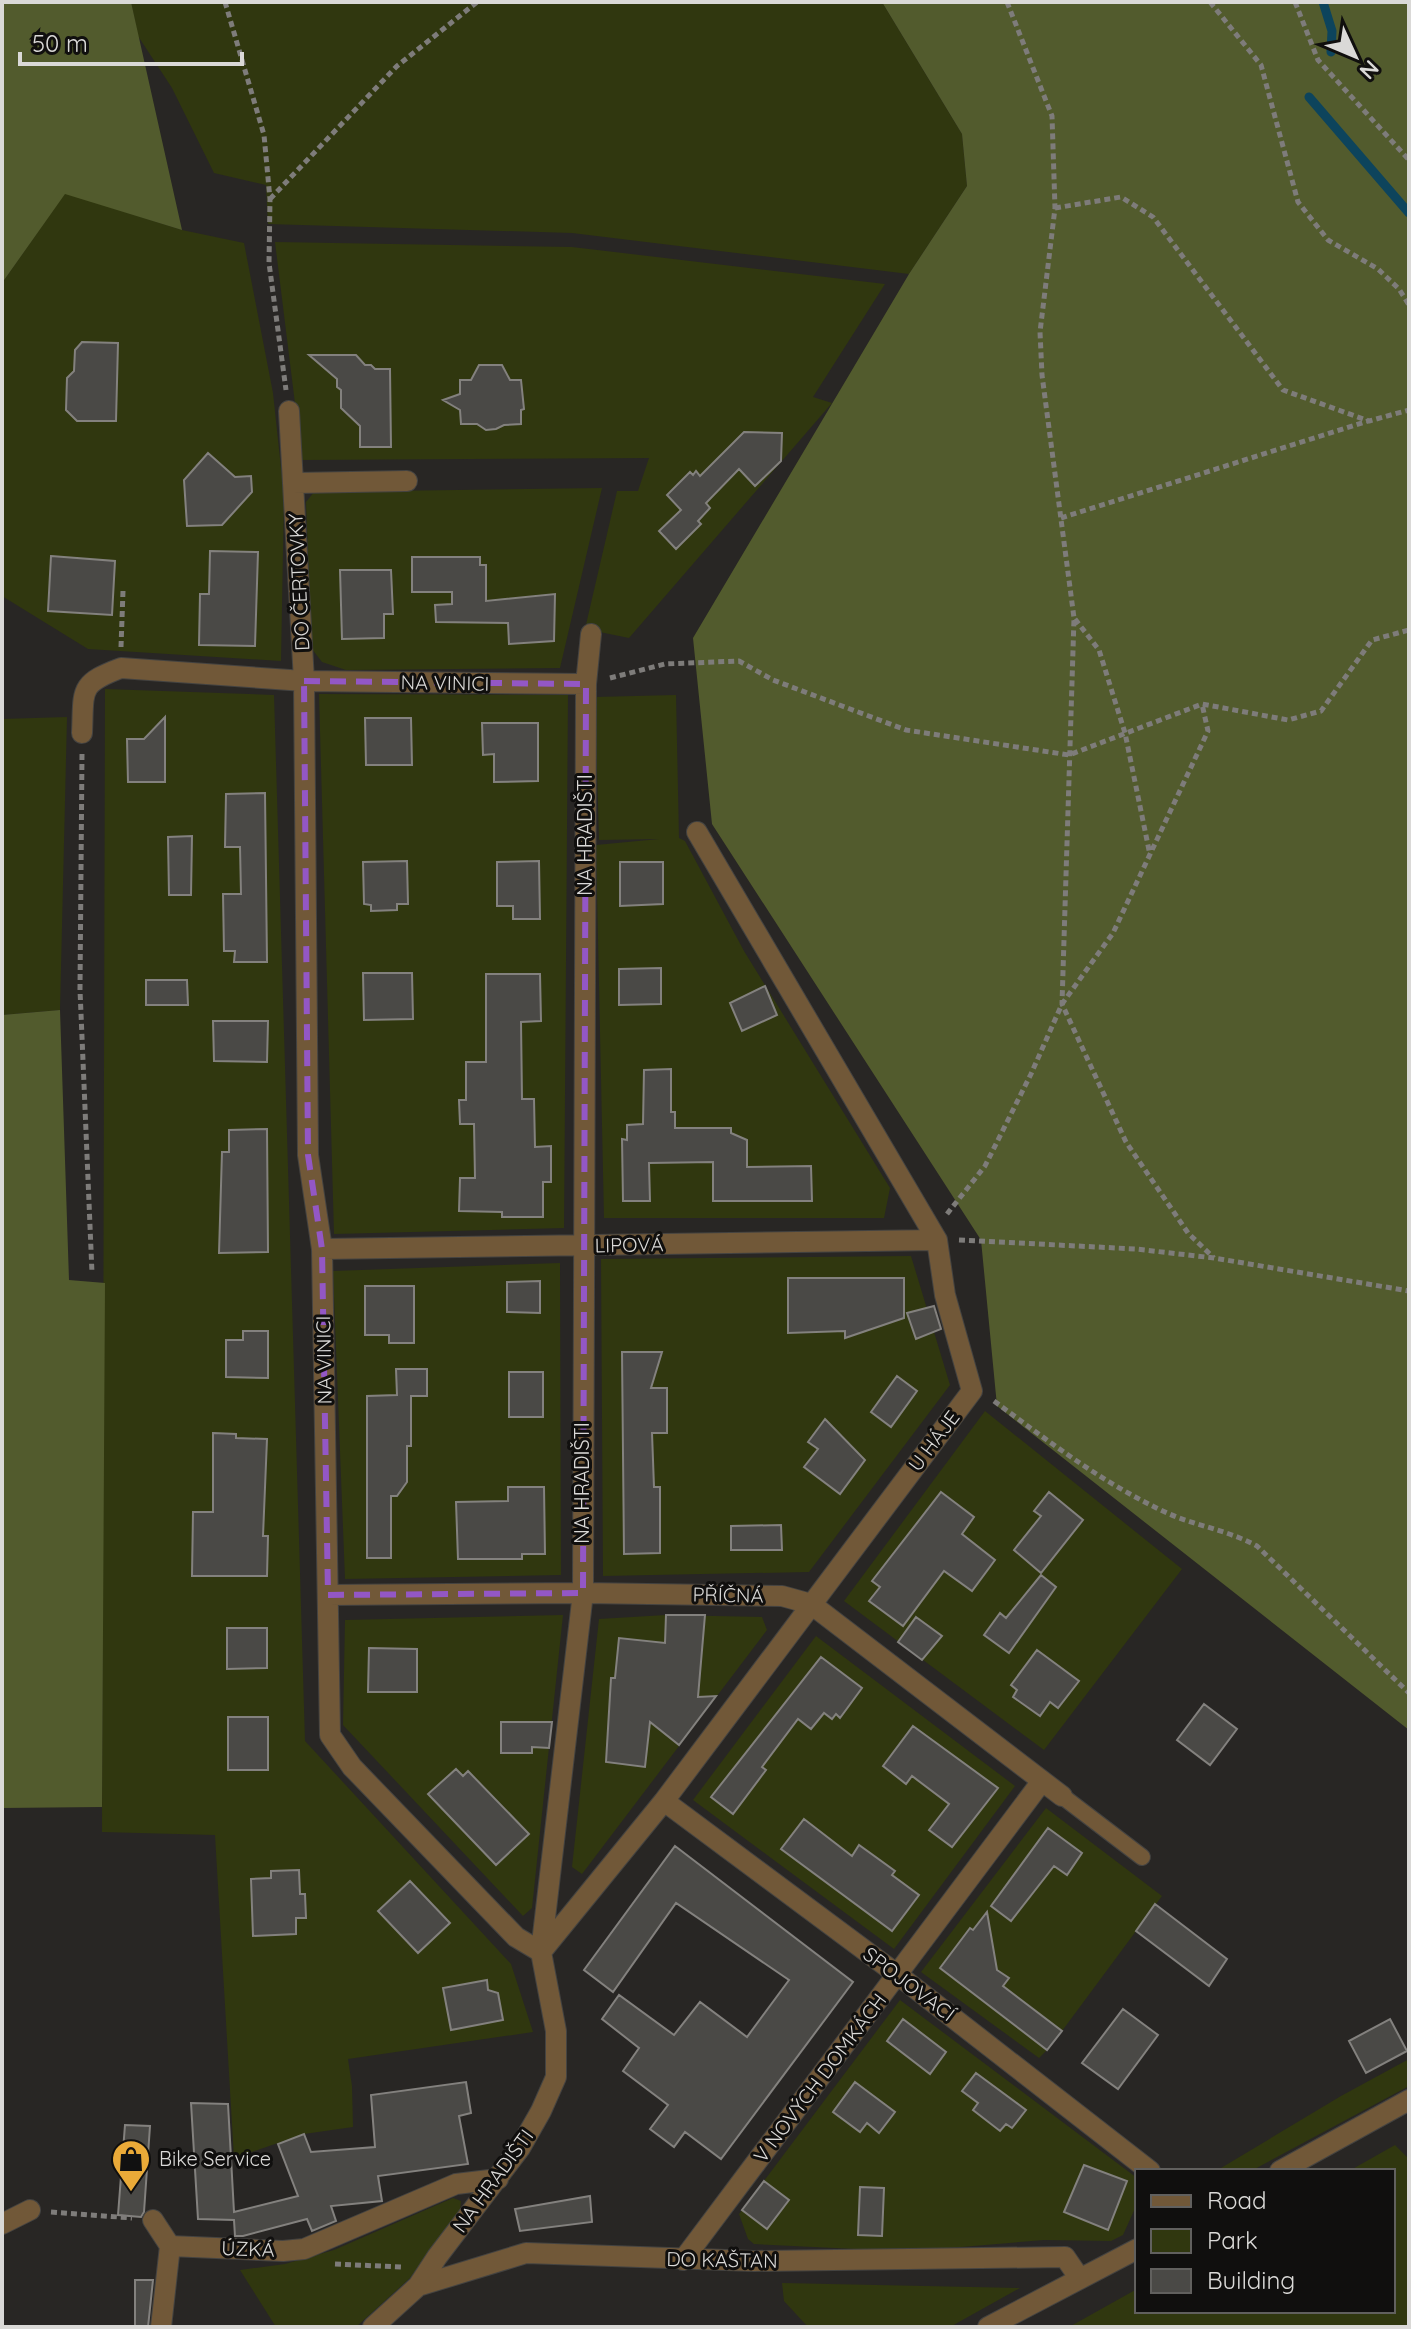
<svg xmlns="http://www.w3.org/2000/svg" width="1411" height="2329" font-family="Quicksand,sans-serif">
<rect width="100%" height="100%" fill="#282624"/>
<path fill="#30370f" d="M131,2H882L962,134L967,186L909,274L572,233L268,224L266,185L214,173L172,88L138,36Z
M65,193L182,230L244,243L273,393L284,496L281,661L88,649L2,596V283Z
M275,242L572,247L885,284L813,397L832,403L629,638L585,629L617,491H638L649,458L302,460Z
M602,488L560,668L346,670L322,662L312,649L306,502L314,492Z
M105,689L274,695L305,1741L511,1964L533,2032L348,2059L352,2086L353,2127L304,2134L234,2158L215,1835L102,1832Z
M319,694L568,695L564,1228L334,1234Z
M676,695L679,838L685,841L744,951L890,1188L884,1218H604L596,845L659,839L599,840L595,697Z
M67,717L60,1010L2,1015V719Z
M911,1256L950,1385L809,1572L603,1576L601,1259Z
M560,1263L561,1575L345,1579L333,1271Z
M985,1411L1182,1569L1044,1750L844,1601Z
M563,1615L532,1908L523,1916L343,1725L345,1620Z
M666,1615L762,1617L767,1630L582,1874L572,1867L599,1619Z
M816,1636L1015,1786L894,1949L693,1800Z
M1046,1808L1162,1896L1062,2031L1020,1999L1005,2018L1047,2050L1039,2058L921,1972Z
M900,2000L1137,2178V2204L1123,2235L1111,2241L1044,2240L949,2248L876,2250L754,2244L748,2239L739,2214Z
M1409,2059V2086L1251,2171H1216L1341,2096Z
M1395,2145L1409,2159V2327H1069L1137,2289V2311H1393V2171H1349Z
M453,2198L461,2201L460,2211L410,2278L356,2327H276L240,2270L285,2264L334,2250Z
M782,2283L1020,2288L950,2327H808L784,2301Z"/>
<path fill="#525b2d" d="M2,2H131L182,230L65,194L2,283Z
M882,2H1409V1730L997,1406L981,1240L712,824L693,638L909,274L967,186L962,134Z
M60,1010L69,1280L105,1283L102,1807L2,1808V1015Z"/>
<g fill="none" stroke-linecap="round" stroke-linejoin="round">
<path stroke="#0d445c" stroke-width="9" d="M1323,2L1332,31L1331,52
M1309,97L1409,213"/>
</g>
<path fill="#4a4946" stroke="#83817e" stroke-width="2" d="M82,342L118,343L116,421H77L66,410L67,378L74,371L75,350Z
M309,355H356L365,365H371L375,369H390L391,447H360V426L341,408V390L337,387V379Z
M479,365H502L510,380H521L524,409L521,410V424L504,425L496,429L486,430L477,424H461L460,410L443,400L460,394V380H471Z
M744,432L782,433L781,461L755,486L739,469L706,503L710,508L698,521L701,524L676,549L659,531L681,510L667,495L690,472L693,475L696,471L700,476Z
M208,453L235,477L251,476L252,492L222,525L187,526L184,480Z
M210,551L258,552L255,646L199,645L200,594H209Z
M51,556L115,561L112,615L48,611Z
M412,557H480V565H486V601L555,594L554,641L509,644L508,623L436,622L435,605L452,604V592H412Z
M340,570H391L393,614H384V638L342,639Z
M165,717V782H128L127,739H144Z
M365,718H411L412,765H366Z
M482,723H538V781L494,782V754L483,755Z
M265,793L267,962H234L235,951H224L223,894H241L240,847H225L226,794Z
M192,836L191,895H169L168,837Z
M407,861L408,904H397V910L371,911V905L364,904L363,862Z
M539,861L540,919H513V906H497V862Z
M620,862H663V904L620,906Z
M661,968V1004L619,1005V969Z
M363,973H412L413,1019L364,1020Z
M486,974H540L541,1021L521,1022L522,1099H534L535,1147L551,1146V1182H543V1217H502V1212L459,1211L460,1178H475L474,1124H460L459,1100H466V1062H486Z
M146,980H187L188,1005H146Z
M765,986L777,1015L742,1031L730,1003Z
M213,1021H268L267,1062L214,1061Z
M671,1069V1112H675V1128H731V1133L747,1140V1167L811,1166L812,1201H713V1162L649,1163L650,1201H623L622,1139L627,1140V1125L643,1124L644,1070Z
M267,1129L268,1252L219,1253L222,1152H229V1130Z
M788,1278H904V1318L845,1338V1331L788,1333Z
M540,1281V1313L507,1312V1282Z
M365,1286H414V1343H389V1335H365Z
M934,1306L941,1329L916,1339L907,1313Z
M243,1331H268V1378L226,1377V1340H243Z
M622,1352H662L651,1388H667V1433H652L654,1487H660V1553L624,1554Z
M396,1369H427V1396H411V1446H407V1482L397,1496H391V1558H367V1396L397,1395Z
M509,1372H543V1417H509Z
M897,1376L917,1391L891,1427L871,1412Z
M825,1419L865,1460L840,1494L804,1467L818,1449L808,1442Z
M213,1433L236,1434V1438L267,1439L263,1536H268L267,1576H192L193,1512H213Z
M508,1487H544L545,1554H522V1559H458L456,1502L508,1501Z
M941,1492L974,1517L962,1534L995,1560L972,1591L944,1571L903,1626L869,1601L880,1587L872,1581Z
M1049,1492L1083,1520L1041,1573L1014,1550L1041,1516L1034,1511Z
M781,1525L782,1550H731V1526Z
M1041,1575L1056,1587L1009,1653L984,1635L1000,1613L1006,1618Z
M666,1615H705L698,1697L716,1696L679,1745L650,1722L645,1767L606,1762L611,1678H615L619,1638L665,1643Z
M916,1617L942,1636L922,1660L898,1642Z
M227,1628H267V1668L227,1669Z
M369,1648L417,1649V1692H368Z
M1037,1650L1079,1681L1058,1708L1050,1702L1040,1716L1013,1697L1017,1690L1011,1685Z
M821,1657L862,1688L840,1718L836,1714L832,1719L824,1713L811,1729L798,1719L762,1767L766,1770L733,1814L711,1797Z
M1204,1704L1237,1729L1210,1765L1177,1740Z
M228,1717H268V1770H228Z
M501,1722H552L549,1748L532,1747V1753H501Z
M913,1726L998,1788L952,1847L929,1830L949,1804L912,1776L906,1784L883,1766Z
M456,1769L463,1776L468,1771L529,1834L496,1865L428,1794Z
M804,1819L852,1856L859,1845L895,1871L892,1875L919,1895L892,1931L781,1849Z
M1048,1828L1082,1853L1067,1875L1054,1866L1011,1921L991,1906Z
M675,1846L853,1982L721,2159L685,2132L674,2147L650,2129L668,2105L623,2071L639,2048L602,2019L619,1995L674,2035L700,2002L747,2037L789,1980L676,1903L613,1992L584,1970Z
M299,1870L300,1894H305L306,1918H296V1934L253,1936L251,1879L271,1878V1871Z
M410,1881L450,1923L418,1953L378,1911Z
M1155,1904L1227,1959L1209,1986L1136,1931Z
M987,1912L997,1970L1009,1978L1003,1986L1062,2031L1047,2050L940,1968L970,1928L973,1930Z
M487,1980L488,1990L498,1993L503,2020L451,2030L443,1988Z
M1123,2009L1158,2035L1118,2089L1082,2063Z
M903,2019L946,2052L930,2074L887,2041Z
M1390,2019L1407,2051L1366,2073L1349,2041Z
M976,2073L1026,2110L1012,2128L1006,2124L1000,2131L973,2110L978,2103L962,2091Z
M466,2082L471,2113L459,2116L468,2164L378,2176L382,2201L331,2206L336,2221L312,2231L307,2219L243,2236H235L234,2220L198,2219L191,2103L228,2104L234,2212L298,2196L278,2144L304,2134L311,2152L375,2147L371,2095Z
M855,2082L895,2112L879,2133L867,2123L860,2132L833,2112Z
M125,2125L150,2126L144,2212L141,2217L118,2215Z
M1084,2165L1127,2181L1108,2230L1064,2212Z
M764,2181L789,2200L767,2229L742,2210Z
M860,2187L884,2188L882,2236L858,2235Z
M590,2196L592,2222L520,2231L515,2209Z
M135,2280H153L148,2327H135Z"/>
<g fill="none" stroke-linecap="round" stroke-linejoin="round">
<g stroke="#444341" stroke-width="18">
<path id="lane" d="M1062,1796L1142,1857"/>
</g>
<g stroke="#444341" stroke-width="22">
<path id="street" d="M289,411L304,681L308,1155L322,1249L330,1735L352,1767L516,1937L541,1952
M295,483L407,481
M82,733C84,690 78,684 121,668L304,681L586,684
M322,1249L937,1240
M328,1595L583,1593L782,1596L811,1604L1062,1796
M664,1801L898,1975L1150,2171
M541,1952L664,1801L972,1391L945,1295L937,1240L697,832
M1280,2171L1409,2100
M153,2220L170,2246L283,2251L304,2249L456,2184L498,2179
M2,2224L30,2210
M683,2260L1042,1781
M418,2286L437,2257L520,2148L541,2111L556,2077V2031L541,1952L583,1593L586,684L591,634
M161,2327L170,2246
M373,2327L418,2286L526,2253L754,2261L1065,2257L1080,2279
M988,2327L1137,2249"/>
</g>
<path stroke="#7e7c7a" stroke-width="5" stroke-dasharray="6 4" stroke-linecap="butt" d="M225,2L264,135L270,199L269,263L286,390
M1007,2L1052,116L1055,208L1040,332L1042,375L1074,618L1062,1004L1126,1142L1188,1233L1214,1258
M1210,2L1261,65L1298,202L1328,240L1378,269L1399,289L1409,305
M1295,2L1318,60L1409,160
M270,199L397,66L477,2
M1055,208L1121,197L1153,217L1283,390L1369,421L1409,410
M1061,518L1368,421
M1075,619L1099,650L1125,733L1150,855
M121,647L123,591
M610,678L665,664L739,661L773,680L906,730L1069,755L1202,704L1288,720L1321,711L1372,640L1409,630
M82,754L80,990L92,1273
M947,1214L985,1166L1031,1074L1062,1004L1113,933L1208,731L1202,704
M959,1240L1136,1249L1214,1258L1409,1291
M994,1401C1051,1443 1101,1482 1165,1512C1195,1526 1225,1529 1257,1546L1409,1693
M51,2212L132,2218
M335,2264L401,2267"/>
<use href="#lane" stroke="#715838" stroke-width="16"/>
<use href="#street" stroke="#715838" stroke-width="20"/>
</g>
<path fill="none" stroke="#9357c5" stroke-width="6" stroke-dasharray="16 10" stroke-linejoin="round" d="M304,681L586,684L583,1593L328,1595L322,1249L308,1155Z"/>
<defs>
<g id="shop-pin" transform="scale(2)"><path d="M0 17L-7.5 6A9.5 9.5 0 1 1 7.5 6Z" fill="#eaaa38" stroke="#100f0e"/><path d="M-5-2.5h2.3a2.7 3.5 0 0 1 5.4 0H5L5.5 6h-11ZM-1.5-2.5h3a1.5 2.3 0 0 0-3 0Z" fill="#111"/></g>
</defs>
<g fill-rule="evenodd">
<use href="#shop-pin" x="131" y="2159"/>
</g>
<g text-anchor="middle" stroke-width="6" stroke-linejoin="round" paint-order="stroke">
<g font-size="20" fill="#dad9d7" stroke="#100f0e">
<text transform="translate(299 582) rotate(-93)" y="7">DO ČERTOVKY</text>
<text transform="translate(445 683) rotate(1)" y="7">NA VINICI</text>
<text transform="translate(585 835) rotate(-90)" y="7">NA HRADIŠTI</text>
<text transform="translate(629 1245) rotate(-1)" y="7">LIPOVÁ</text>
<text transform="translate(324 1360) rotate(-91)" y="7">NA VINICI</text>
<text transform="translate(934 1441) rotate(-53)" y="7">U HÁJE</text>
<text transform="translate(582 1483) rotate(-90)" y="7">NA HRADIŠTI</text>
<text transform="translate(728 1595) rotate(1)" y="7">PŘÍČNÁ</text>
<text transform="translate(909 1984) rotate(37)" y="7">SPOJOVACÍ</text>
<text transform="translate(820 2078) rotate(-53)" y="7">V NOVÝCH DOMKÁCH</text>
<text transform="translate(493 2181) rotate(-54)" y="7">NA HRADIŠTI</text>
<text transform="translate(248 2249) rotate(2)" y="7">ÚZKÁ</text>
<text transform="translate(722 2260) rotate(1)" y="7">DO KAŠTAN</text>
</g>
<g font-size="20" fill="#dad9d7" stroke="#100f0e" text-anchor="start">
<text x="159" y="2166">Bike Service</text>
</g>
</g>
<rect width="1411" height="2329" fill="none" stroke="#dad9d7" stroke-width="8"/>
<rect x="1135" y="2169" width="260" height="144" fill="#100f0e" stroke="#61605e" stroke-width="2"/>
<rect x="1151" y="2195" width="40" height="12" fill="#715838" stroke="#61605e" stroke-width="2"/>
<text x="1207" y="2209" font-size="24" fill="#dad9d7">Road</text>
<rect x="1151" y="2229" width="40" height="24" fill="#30370f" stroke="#61605e" stroke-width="2"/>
<text x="1207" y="2249" font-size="24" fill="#dad9d7">Park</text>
<rect x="1151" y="2269" width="40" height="24" fill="#4a4946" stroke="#61605e" stroke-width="2"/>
<text x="1207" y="2289" font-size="24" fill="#dad9d7">Building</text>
<g transform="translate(1355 56) rotate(134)" stroke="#100f0e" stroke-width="6" paint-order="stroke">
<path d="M0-6L14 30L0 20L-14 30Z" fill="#dad9d7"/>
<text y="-12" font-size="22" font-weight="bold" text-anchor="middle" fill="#dad9d7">N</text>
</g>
<path d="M20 52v12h222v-12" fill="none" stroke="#dad9d7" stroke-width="4"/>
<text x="32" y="52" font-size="24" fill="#dad9d7" stroke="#100f0e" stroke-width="6" paint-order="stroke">50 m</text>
</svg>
